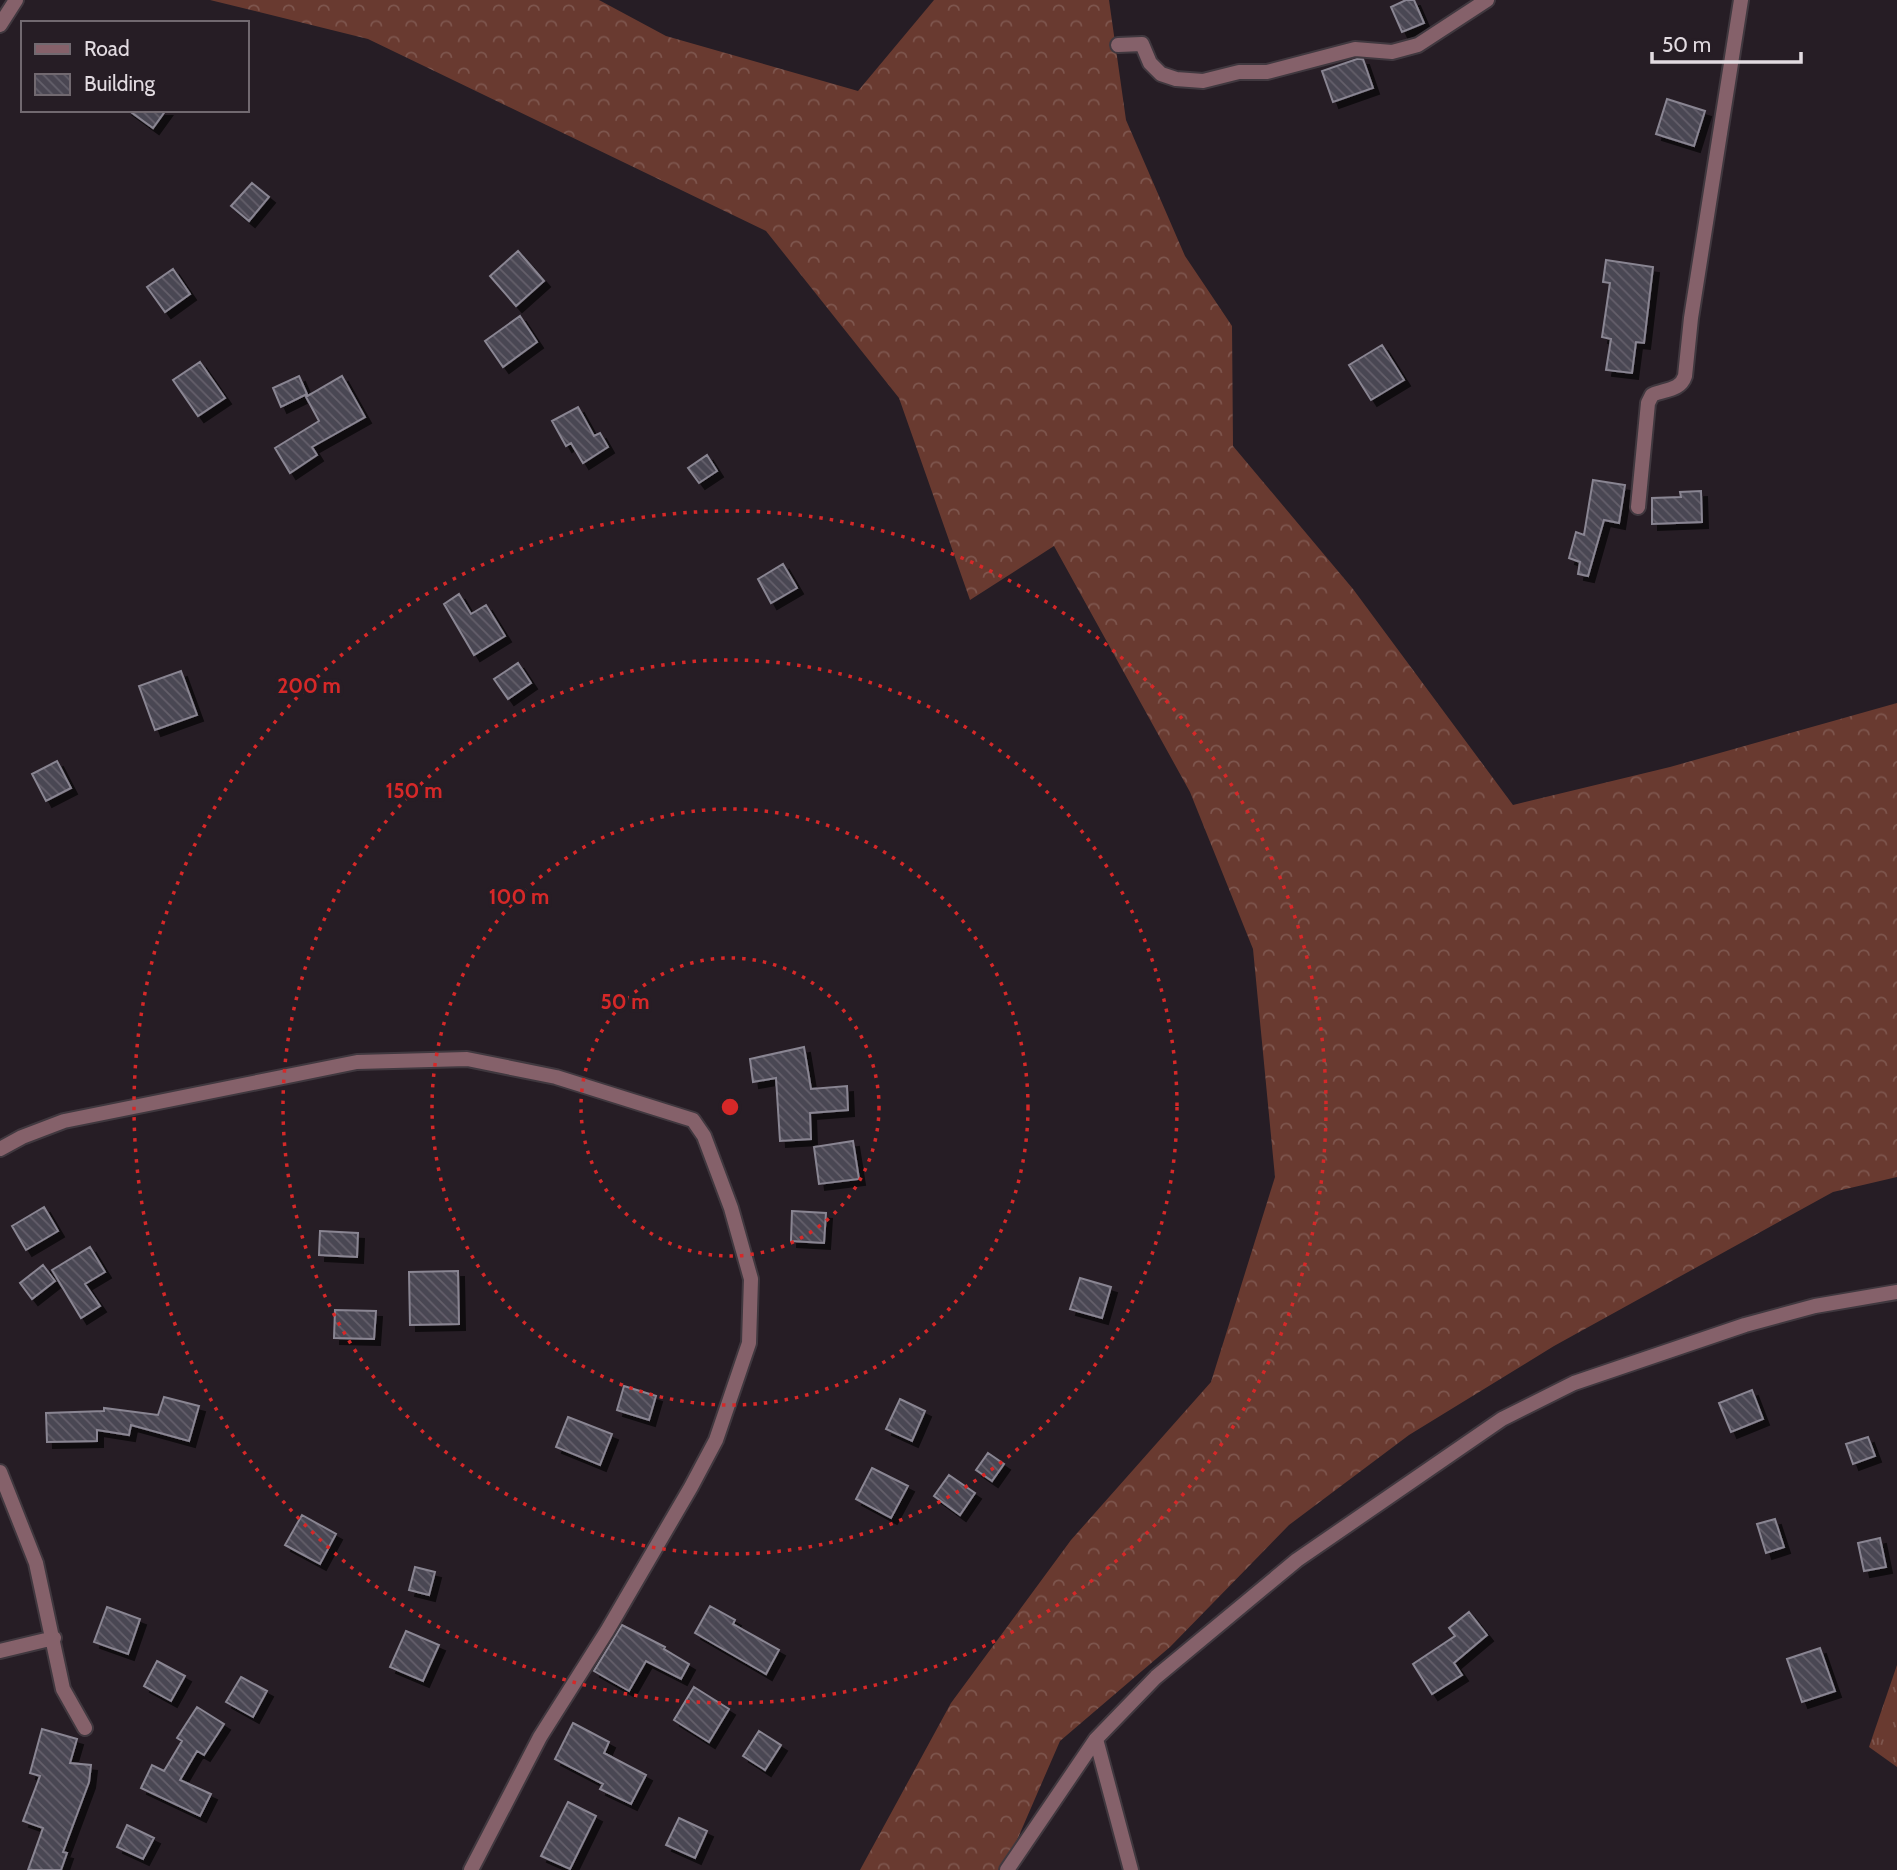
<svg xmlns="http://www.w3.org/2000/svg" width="1897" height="1870" font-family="Cabin,sans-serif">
<defs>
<pattern id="grass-tufts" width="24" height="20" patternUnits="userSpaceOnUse" patternTransform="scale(1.75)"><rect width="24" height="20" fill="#693a30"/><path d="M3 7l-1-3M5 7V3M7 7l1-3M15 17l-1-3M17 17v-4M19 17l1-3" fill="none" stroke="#7e564e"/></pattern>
<pattern id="forest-crowns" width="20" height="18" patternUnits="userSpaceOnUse" patternTransform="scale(1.75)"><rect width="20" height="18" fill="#693a30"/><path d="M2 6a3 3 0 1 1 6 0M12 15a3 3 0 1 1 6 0" fill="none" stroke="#7e564e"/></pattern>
<pattern id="building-back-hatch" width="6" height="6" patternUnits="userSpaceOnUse" patternTransform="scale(1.75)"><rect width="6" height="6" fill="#4a4652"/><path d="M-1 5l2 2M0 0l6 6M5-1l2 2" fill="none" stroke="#64606b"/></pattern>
<filter id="shadow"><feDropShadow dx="6" dy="6" stdDeviation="0" flood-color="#0009"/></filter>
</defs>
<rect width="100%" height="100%" fill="#261d25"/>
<path fill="url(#grass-tufts)" d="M1897,1665V1767L1869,1747Z"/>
<path fill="url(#forest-crowns)" d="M210,0H599L666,36L858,91L934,0H1109L1126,120L1185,256L1232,326L1233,446L1353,589L1513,805L1670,767L1897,703V1177L1833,1192L1554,1346L1409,1435L1289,1525L1170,1647L1060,1741L1014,1847L1000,1870H860L951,1703L1071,1540L1211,1382L1275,1177L1253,949L1190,792L1054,546L970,600L899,398L766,231L368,39Z"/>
<path fill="url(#building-back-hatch)" stroke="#898592" stroke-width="2" filter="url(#shadow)" d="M1406,0H1414L1424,23L1402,32L1391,7Z
M1357,59H1363L1373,88L1333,102L1322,71Z
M1667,99L1705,111L1694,146L1656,134Z
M128,110H166L153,128Z
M252,183L269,197L249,221L231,206Z
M518,251L544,281L516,306L490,276Z
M1606,260L1653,267L1644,343L1636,342L1632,373L1606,370L1611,339L1602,337L1610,283L1603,282Z
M173,269L190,294L165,312L147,287Z
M520,316L537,342L503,367L485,341Z
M1382,345L1404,380L1371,400L1349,365Z
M200,362L225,398L198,416L173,380Z
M299,376L307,394L281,407L273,388Z
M342,376L365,417L312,447L317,455L290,473L275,448L319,421L306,397Z
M578,407L594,436L600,433L608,447L583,463L571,443L566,446L552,421Z
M707,455L717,471L699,483L688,468Z
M1593,480L1625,485L1619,523L1604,520L1588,576L1578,574L1580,562L1569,558L1576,532L1584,535Z
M1701,491L1702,522L1652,524V498L1681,497L1680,492Z
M783,564L797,588L771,603L758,579Z
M459,594L471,614L486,605L505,636L474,655L444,604Z
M518,663L531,683L508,699L494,679Z
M181,671L197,715L155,730L139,686Z
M57,761L71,788L46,801L32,774Z
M804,1047L811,1089L847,1086L848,1110L810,1113L811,1139L780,1141L776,1078L753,1082L750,1059Z
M853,1141L859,1179L819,1184L814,1147Z
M44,1207L58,1231L26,1250L12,1226Z
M792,1211L826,1213L824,1243L791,1241Z
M320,1231L358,1233L357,1257L319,1255Z
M90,1247L105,1272L85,1284L100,1306L81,1318L52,1270Z
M43,1265L55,1281L32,1299L20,1283Z
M458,1271L459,1324L410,1325L409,1272Z
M1080,1278L1111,1287L1102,1318L1070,1309Z
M335,1310L376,1311L374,1339L334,1338Z
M624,1386L656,1396L649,1420L617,1410Z
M1752,1390L1763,1419L1731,1432L1719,1403Z
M164,1397L199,1406L189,1441L131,1425L129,1435L97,1430V1441L47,1442L46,1413L104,1411V1408L158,1415Z
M900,1399L925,1411L912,1441L886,1429Z
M568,1417L612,1434L600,1465L556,1447Z
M1868,1437L1875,1456L1853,1464L1846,1444Z
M988,1453L1004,1464L992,1481L976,1470Z
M872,1468L908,1486L891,1518L856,1499Z
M949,1475L975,1493L960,1515L934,1496Z
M302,1515L336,1534L320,1564L285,1545Z
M1775,1519L1784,1547L1766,1553L1757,1524Z
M1880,1538L1886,1567L1864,1571L1858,1543Z
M415,1567L435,1572L429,1595L409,1590Z
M710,1606L735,1620L733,1624L779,1650L766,1674L695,1633Z
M107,1607L140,1619L128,1654L94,1642Z
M1469,1612L1487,1635L1454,1663L1462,1675L1432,1694L1413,1664L1455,1636L1449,1628Z
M622,1625L665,1647L664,1649L689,1664L681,1679L646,1661L629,1691L594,1671Z
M406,1631L439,1645L423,1681L390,1667Z
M1820,1648L1835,1691L1802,1702L1787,1659Z
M157,1661L185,1676L171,1701L144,1686Z
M241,1677L267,1691L253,1717L226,1702Z
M694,1687L729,1709L709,1742L674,1720Z
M197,1707L224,1724L204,1755L197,1751L180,1780L211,1794L200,1816L141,1788L152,1765L164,1771L182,1741L177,1738Z
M573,1723L609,1742L604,1753L646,1775L631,1804L600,1789L603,1784L555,1759Z
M42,1729L77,1739L70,1763L91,1765L89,1782L63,1852L67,1853L61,1870H28L43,1828L23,1821L40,1776L30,1773Z
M759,1731L781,1745L765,1770L743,1756Z
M568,1802L596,1816L570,1869L541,1856Z
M679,1818L707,1831L695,1858L666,1845Z
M127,1825L154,1838L143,1859L117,1847Z"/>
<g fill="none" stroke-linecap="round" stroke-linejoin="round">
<g stroke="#40383f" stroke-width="18">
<path id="street" d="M0,25L16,0
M1118,45L1142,44L1150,63L1161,74L1176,79L1203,81L1239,72H1267L1355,49L1392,52L1418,45L1487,0
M1638,507L1648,403L1652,395C1665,389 1680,391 1685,376L1691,318L1741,0
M0,1149L22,1137L64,1121L357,1062L467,1059L556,1077L693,1120L704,1136L731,1208L751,1279L749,1343L716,1440L691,1487L607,1631L540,1737L471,1870
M0,1472L36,1563L63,1689L85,1728
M0,1651L54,1638
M1096,1739L1131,1870
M1007,1870L1096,1739L1156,1677L1297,1560L1502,1419L1574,1383L1745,1325L1815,1306L1897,1292"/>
</g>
<use href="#street" stroke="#85616a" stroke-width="14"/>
</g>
<g fill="none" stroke="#d62828" stroke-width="3.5" stroke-dasharray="3.5 7">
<circle cx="730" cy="1107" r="149"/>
<circle cx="730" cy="1107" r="298"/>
<circle cx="730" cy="1107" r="447"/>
<circle cx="730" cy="1107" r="596"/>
</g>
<circle cx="730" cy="1107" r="10" fill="#d62828" stroke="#261d25" stroke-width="3.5"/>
<g font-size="21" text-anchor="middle" font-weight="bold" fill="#d62828" stroke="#261d25" stroke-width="7" stroke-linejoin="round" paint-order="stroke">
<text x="309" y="693">200 m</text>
<text x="414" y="798">150 m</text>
<text x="519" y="904">100 m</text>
<text x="625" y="1009">50 m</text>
</g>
<rect x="21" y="21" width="228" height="91" fill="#261d25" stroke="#716970" stroke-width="2"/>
<rect x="35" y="44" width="35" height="10" fill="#85616a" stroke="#716970" stroke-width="2"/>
<text x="84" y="56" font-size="21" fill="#e2dbe1">Road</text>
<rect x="35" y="74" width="35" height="21" fill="url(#building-back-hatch)" stroke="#716970" stroke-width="2"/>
<text x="84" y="91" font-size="21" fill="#e2dbe1">Building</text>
<path d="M1652 52v10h149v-10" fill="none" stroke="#e2dbe1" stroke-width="3.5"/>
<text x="1662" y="52" font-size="21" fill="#e2dbe1" stroke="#261d25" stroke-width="5" paint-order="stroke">50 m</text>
</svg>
